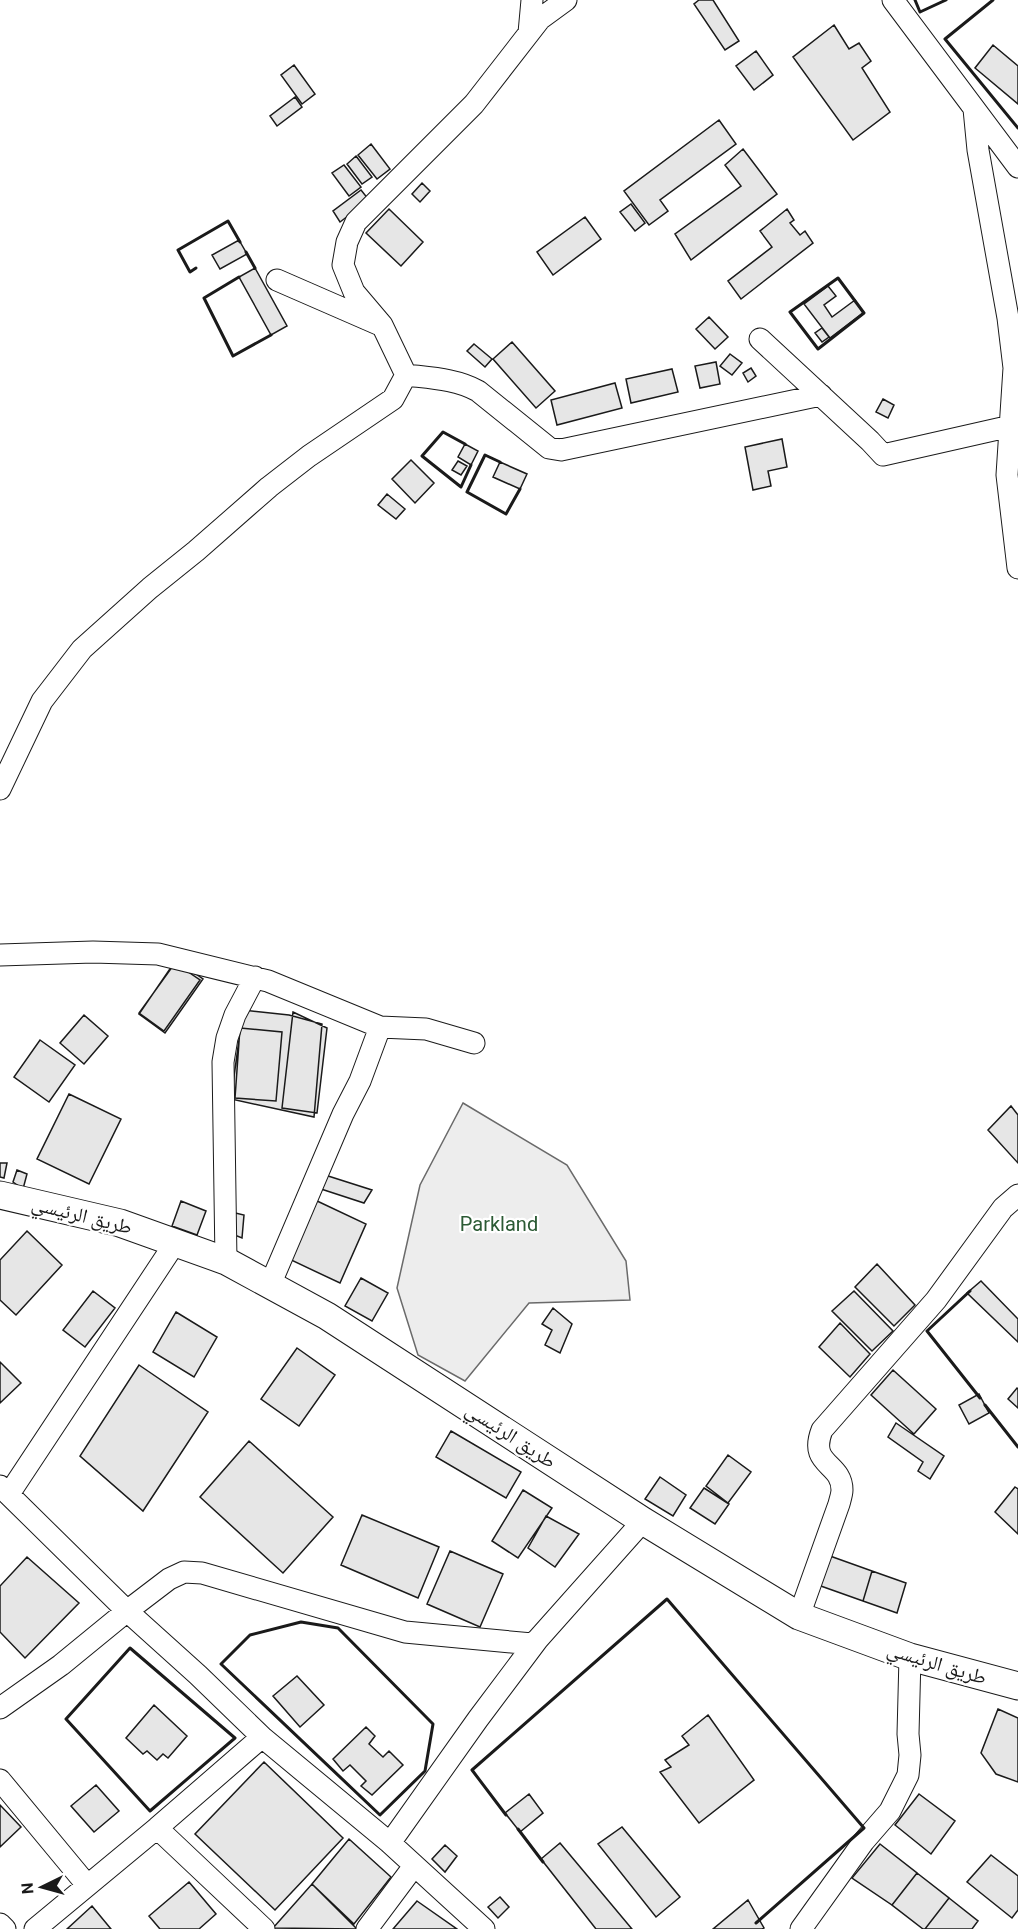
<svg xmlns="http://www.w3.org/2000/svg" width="1018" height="1929" font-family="Roboto,'Noto Naskh Arabic',sans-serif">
<rect width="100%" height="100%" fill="#fff"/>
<path fill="#ededed" stroke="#6a6a6a" stroke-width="1.5" d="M463,1103L567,1165L626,1261L630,1300L529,1303L465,1381L418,1355L397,1288L420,1185Z"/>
<path fill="#e6e6e6" stroke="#1a1a1a" stroke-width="1.5" d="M699,0H713L739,41L725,50L694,4Z
M834,25L849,49L859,43L871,61L862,68L890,112L853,140L793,57Z
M993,45L1018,66V104L975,68Z
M756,51L773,75L754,90L736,66Z
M294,65L315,94L302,104L281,75Z
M295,97L302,107L277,126L270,116Z
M719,120L736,144L660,200L668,211L649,225L624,191Z
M371,144L390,169L377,179L358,155Z
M743,149L777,194L691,260L675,234L741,186L725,165Z
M356,156L372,177L362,184L347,164Z
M344,165L361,187L349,196L332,173Z
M422,183L430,191L420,202L412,194Z
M361,190L369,200L340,222L333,211Z
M631,204L645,223L635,231L620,212Z
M389,209L423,242L401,266L366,233Z
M787,209L794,220L790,223L800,235L805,231L813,243L741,299L728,281L772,247L760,231Z
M585,217L601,239L553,275L537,252Z
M239,240L247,254L220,269L212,255Z
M255,268L287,326L271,335L239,277Z
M828,286L836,296L824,305L832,317L855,300L863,313L830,338L804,304Z
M709,317L728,337L715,349L696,329Z
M822,328L829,337L822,342L815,333Z
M512,342L555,391L536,408L493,359Z
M474,344L492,359L485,367L467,351Z
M730,354L742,363L732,375L720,366Z
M716,362L720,384L700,388L695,366Z
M751,368L756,376L748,382L743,373Z
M672,369L678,392L631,403L626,379Z
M615,383L622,408L557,425L551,400Z
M883,399L894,405L888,418L876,412Z
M782,439L787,467L768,471L771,486L753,490L745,447Z
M465,444L478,451L471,465L458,457Z
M411,460L434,483L415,503L392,479Z
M458,461L467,466L461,475L452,470Z
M500,462L527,474L520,489L493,477Z
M387,494L405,509L396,519L378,505Z
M176,960L203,979L165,1033L139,1014Z
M175,963L200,980L164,1031L139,1013Z
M243,1010L289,1015L322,1024L314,1117L231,1099Z
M293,1012L327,1028L317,1113L282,1108Z
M84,1015L108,1036L84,1064L60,1043Z
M240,1028L282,1032L276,1101L235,1098Z
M40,1040L75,1065L49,1102L14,1077Z
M69,1094L121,1119L89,1184L37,1159Z
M1011,1106L1018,1115V1163L988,1130Z
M0,1163H7L4,1178L0,1177Z
M17,1170L27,1174L23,1189L13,1182Z
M325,1175L372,1190L364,1203L321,1189Z
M315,1200L366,1224L340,1283L289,1259Z
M181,1201L206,1211L197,1235L172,1226Z
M227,1211L244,1215L242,1238L227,1232Z
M27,1231L62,1265L16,1315L0,1300V1260Z
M877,1264L915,1305L894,1326L855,1287Z
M361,1278L388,1293L372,1321L345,1306Z
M981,1281L1018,1319V1342L967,1293Z
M93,1291L115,1308L85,1347L63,1330Z
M854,1291L893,1331L872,1351L832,1311Z
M553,1308L572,1324L560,1353L545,1345L552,1330L542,1324Z
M176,1312L217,1337L194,1377L153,1352Z
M840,1323L870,1354L850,1377L819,1347Z
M297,1348L335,1375L299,1426L261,1399Z
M0,1362L21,1383L0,1403Z
M139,1365L208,1412L143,1511L80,1456Z
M893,1370L936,1409L914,1434L871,1395Z
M1017,1388L1018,1389V1408L1008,1399Z
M979,1394L989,1413L969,1424L959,1405Z
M896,1423L944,1456L930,1479L918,1471L923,1462L888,1437Z
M451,1431L521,1472L506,1498L436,1457Z
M249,1441L333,1517L283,1573L200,1497Z
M728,1455L751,1472L728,1503L706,1486Z
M660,1477L686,1495L673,1516L645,1499Z
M1015,1487L1018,1489V1534L995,1512Z
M704,1488L729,1504L715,1524L690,1508Z
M523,1490L552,1508L518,1558L492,1541Z
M362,1515L439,1547L418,1598L341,1565Z
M546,1516L579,1534L555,1567L528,1548Z
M450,1551L503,1574L480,1627L427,1604Z
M830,1556L872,1571L863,1601L818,1585Z
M27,1557L79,1603L25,1658L0,1632V1586Z
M872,1571L906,1583L897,1613L863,1601Z
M297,1676L324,1705L300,1727L273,1696Z
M154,1705L187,1736L168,1758L163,1754L157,1760L147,1751L143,1754L126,1738Z
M998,1709L1018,1718V1782L996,1774L981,1753Z
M708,1715L754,1780L699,1823L660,1772L671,1767L665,1760L689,1745L682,1736Z
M366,1727L375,1736L369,1744L383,1757L389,1751L403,1765L372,1795L361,1786L366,1781L350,1765L343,1771L333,1759Z
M264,1762L343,1838L275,1910L195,1834Z
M96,1785L119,1811L94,1832L71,1806Z
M529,1794L543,1813L520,1832L505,1813Z
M919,1794L955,1821L931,1854L895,1825Z
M0,1805L21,1827L0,1847Z
M622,1827L680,1897L656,1917L598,1844Z
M349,1839L391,1877L354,1924L312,1884Z
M560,1843L632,1929H596L541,1859Z
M880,1844L917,1873L892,1905L852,1878Z
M445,1845L457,1856L445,1872L432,1859Z
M991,1855L1018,1876V1910L1012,1918L967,1882Z
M917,1873L949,1898L925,1929H923L892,1905Z
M189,1882L216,1914L199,1929H160L149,1916Z
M312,1884L357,1929L273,1928Z
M500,1897L509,1907L498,1918L488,1907Z
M949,1898L978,1921L972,1929H925Z
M748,1900L764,1928L762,1929H713Z
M417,1901L457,1929H393Z
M92,1906L111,1929H67Z"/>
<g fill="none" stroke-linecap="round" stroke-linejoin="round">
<g stroke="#1a1a1a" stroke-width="23">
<path id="minor" d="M893,0L1018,167
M529,33L532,0
M974,109L978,150L1008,318L1014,368L1007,475L1018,568
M277,280L378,324
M760,339L870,441L883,455L1011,426H1018
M406,375C431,378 457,379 478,391L549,448L561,450L821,395
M0,789L42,701L82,649L150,588L196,551L269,487L309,456L393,399L406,375L382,325L354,292L343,265L347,242L356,222L474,104L540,19L566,0
M0,955L93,952L158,954L268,981L380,1027L426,1029L474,1043
M226,1261L223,1062L227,1038L235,1015L255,977
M270,1285L343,1114L360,1081L380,1027
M0,1486L127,1611L198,1675L262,1737L390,1843L484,1929
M9,1494L175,1243
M799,1616L839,1504C840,1500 842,1494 842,1490C842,1462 808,1466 822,1430L936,1300L1003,1208L1018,1195
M0,1708L61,1665L127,1611L169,1579L184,1572L202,1573L405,1632L532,1644L538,1639
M0,1780L87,1885
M157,1828L264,1929
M390,1843L478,1719L538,1639L643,1521
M0,1924L5,1929
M35,1929L157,1828L262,1737
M367,1929L414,1866
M801,1929L864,1841L890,1811L908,1775L910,1755L908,1734L910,1657"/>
</g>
<g stroke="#1a1a1a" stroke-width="29">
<path id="major" d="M0,1195L120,1223L226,1261L327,1316L643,1521L799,1616L910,1657L1018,1686"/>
</g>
<use href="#minor" stroke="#fff" stroke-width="21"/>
<use href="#major" stroke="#fff" stroke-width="27"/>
<path stroke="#1a1a1a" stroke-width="3" d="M915,0L920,12L946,0
M993,0L945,39L1018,128
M246,252L255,268
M196,268L190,272L178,250L228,221L240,242
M239,277L204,298L233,356L271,335
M838,278L864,313L818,349L790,312Z
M465,444L443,432L422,456L461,487L471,465
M500,462L485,455L467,492L506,514L520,489
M970,1291L927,1331L980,1398
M985,1405L1018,1447
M301,1622L338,1628L433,1724L425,1771L380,1815L221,1664L250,1635Z
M130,1648L235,1738L150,1811L66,1719Z
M506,1815L472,1770L667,1599L864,1828L756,1923
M518,1829L543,1862"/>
</g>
<g text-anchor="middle" stroke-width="4.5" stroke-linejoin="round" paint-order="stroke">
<g font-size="20" fill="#1a1a1a" stroke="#fff">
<text transform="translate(82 1215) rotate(14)" y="7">طريق الرئيسي</text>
<text transform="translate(511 1435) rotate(33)" y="7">طريق الرئيسي</text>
<text transform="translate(937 1663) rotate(17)" y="7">طريق الرئيسي</text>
</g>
<g font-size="20" fill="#2b5a34" stroke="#fff">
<text x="499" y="1231">Parkland</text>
</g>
</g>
<g transform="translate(42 1887) rotate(265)" stroke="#ffffff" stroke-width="4.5" paint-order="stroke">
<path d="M0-4.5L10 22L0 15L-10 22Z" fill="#1a1a1a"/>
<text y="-9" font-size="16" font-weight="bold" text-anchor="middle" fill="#1a1a1a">N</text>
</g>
</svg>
